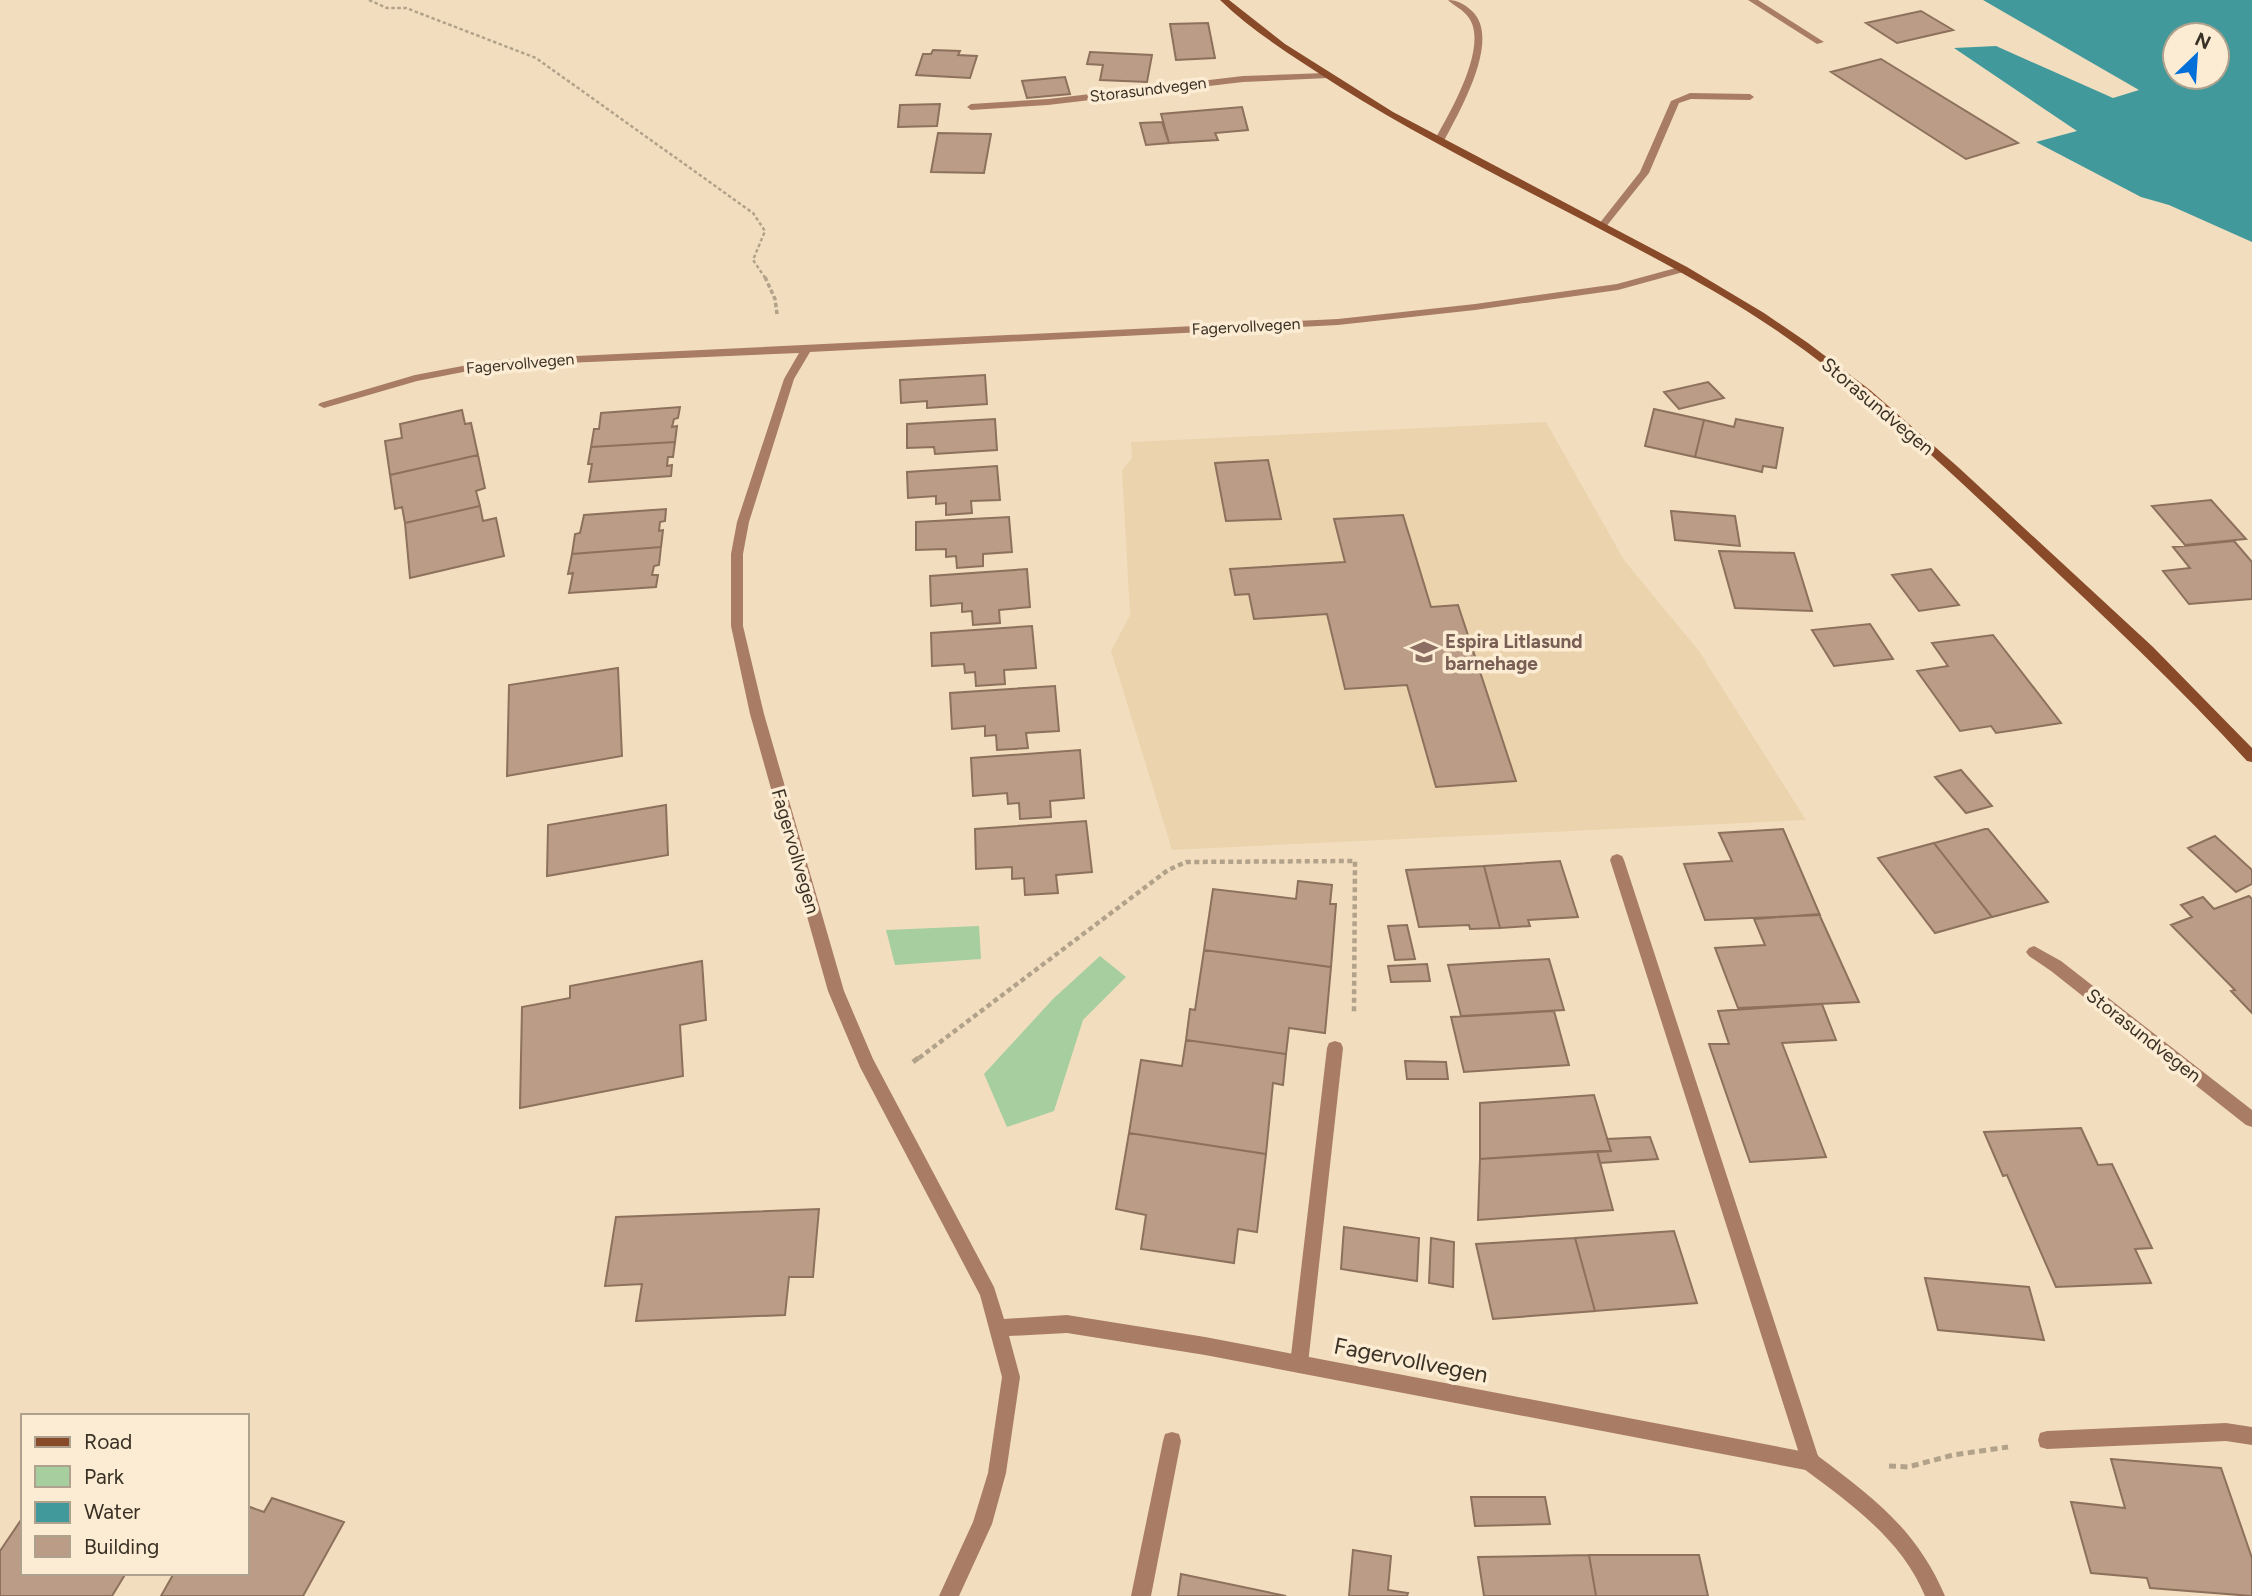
<svg xmlns="http://www.w3.org/2000/svg" width="2252" height="1596" font-family="Figtree,sans-serif">
<rect width="100%" height="100%" fill="#f2debf"/>
<path fill="#ebd3ae" d="M1546,422L1624,560L1699,651L1806,820L1172,850L1111,651L1130,615L1122,470L1132,458L1131,442Z"/>
<path fill="#a7ce9f" d="M979,926L981,959L895,965L886,930Z
M1100,956L1126,977L1083,1020L1054,1111L1007,1127L984,1074L1053,999Z"/>
<path fill="#41999b" fill-rule="evenodd" d="M1983,0H2252V242L2169,205L2141,197L2036,142L2077,131L1954,48L1996,46L2113,98L2139,90ZM2175,35H2217V77H2175Z"/>
<path fill="#ba9c87" stroke="#8d715c" stroke-width="2" d="M1921,11L1953,30L1897,43L1866,23Z
M1208,23L1215,58L1176,60L1170,24Z
M933,50L960,51L958,55L977,56L970,78L916,75L923,54H931Z
M1090,52L1152,55L1147,82L1100,80L1103,65L1087,64Z
M1881,59L2018,143L1966,159L1831,72Z
M1065,77L1070,94L1027,98L1022,81Z
M940,104L937,126L898,127L900,105Z
M1242,107L1248,130L1215,133L1218,140L1169,143L1161,114Z
M1162,122L1169,143L1146,145L1140,123Z
M938,133L991,134L984,173L931,172Z
M985,375L987,404L927,408V401L901,403L900,380Z
M1708,382L1724,398L1679,409L1664,392Z
M680,407L678,418L674,419L672,427L677,426L675,442L591,447L594,429H599L601,413Z
M1654,409L1704,420L1695,457L1645,446Z
M462,410L465,424L471,423L478,455L390,475L385,441L402,438L400,424Z
M995,419L997,450L935,454L934,447L907,448V424Z
M1736,419L1783,428L1776,468L1763,466L1762,472L1695,457L1704,420L1734,427Z
M675,442L673,457H668L667,466L672,465L671,476L589,482L592,464H588L591,447Z
M478,455L485,488L476,491L480,506L405,523L402,507L395,509L390,475Z
M1268,460L1281,519L1226,521L1215,463Z
M997,466L1000,500L971,501L972,513L946,515V503L936,504V496L908,498L907,472Z
M2211,500L2246,539L2185,545L2152,506Z
M480,506L483,521L496,518L504,556L410,578L405,523Z
M666,509L665,521L660,522L659,531L663,530L661,547L572,554L575,534L580,533L584,515Z
M1671,511L1735,516L1740,546L1675,540Z
M1403,515L1431,607L1458,605L1516,781L1436,787L1407,685L1345,689L1327,614L1254,619L1249,594L1235,595L1230,569L1345,562L1334,519Z
M1009,517L1012,552L983,554V566L957,568L956,556L946,557V549L916,550V522Z
M2234,541L2252,562V599L2189,604L2163,571L2190,568L2173,547Z
M661,547L659,565L654,566L652,575H658L656,587L569,593L573,573L568,574L572,554Z
M1719,551L1794,553L1812,611L1735,608Z
M1027,569L1030,607L999,610L1000,623L973,625L972,611L962,612V603L931,606L930,576Z
M1931,569L1959,605L1919,611L1892,575Z
M1870,624L1893,659L1834,666L1812,630Z
M1032,626L1036,668L1004,670L1005,684L976,686L975,672L965,673L964,664L932,666L931,633Z
M1993,635L2061,723L1996,733L1991,726L1960,731L1917,671L1948,666L1932,643Z
M618,668L622,756L507,776L509,685Z
M1055,686L1059,731L1026,733L1028,748L997,750L996,735L985,736V726L952,729L950,693Z
M1080,750L1084,798L1050,801L1051,817L1020,819L1019,803L1008,804L1007,793L973,796L971,758Z
M1961,770L1992,806L1966,813L1935,777Z
M666,805L668,855L547,876L548,825Z
M1086,821L1092,872L1056,875L1058,893L1025,895L1024,878L1012,879V867L976,869L975,829Z
M1783,829L1820,915L1705,920L1684,864L1732,861L1719,833Z
M1985,829H1988L2048,902L1992,917L1934,843Z
M2215,836L2252,870V884L2236,892L2188,848Z
M1934,843L1992,917L1935,933L1878,858Z
M1560,861L1578,917L1528,920L1530,926L1500,928L1484,866Z
M1484,866L1500,928L1470,929L1469,925L1419,927L1406,870Z
M1298,881L1332,885L1330,904H1336L1331,967L1204,950L1213,889L1296,899Z
M2249,896L2252,899V1013L2231,991L2235,990L2171,925L2192,917L2181,905L2203,897L2214,909Z
M1819,914L1859,1002L1738,1008L1715,948L1765,945L1754,919Z
M1407,925L1415,959L1395,960L1388,926Z
M1204,950L1331,967L1325,1033L1289,1028L1286,1054L1186,1040L1190,1009L1195,1010Z
M1549,959L1564,1010L1461,1016L1448,965Z
M702,961L706,1020L680,1025L683,1076L520,1108L522,1007L570,998V986Z
M1427,964L1430,981L1391,982L1388,966Z
M1822,1004L1836,1040L1782,1043L1826,1157L1750,1162L1709,1044H1729L1718,1011Z
M1554,1011L1569,1065L1464,1072L1451,1017Z
M1186,1040L1286,1054L1283,1085L1273,1083L1266,1154L1129,1133L1141,1060L1182,1066Z
M1405,1061L1446,1062L1448,1079H1407Z
M1594,1095L1611,1151L1480,1159V1103Z
M2081,1128L2098,1165L2112,1164L2152,1248L2135,1249L2151,1283L2056,1287L2007,1175L2003,1176L1984,1132Z
M1129,1133L1266,1154L1257,1232L1238,1229L1234,1263L1141,1249L1146,1215L1116,1209Z
M1650,1137L1658,1159L1600,1163L1597,1151H1611L1607,1139Z
M1597,1151L1613,1210L1478,1220L1480,1159Z
M819,1209L813,1277H789L785,1315L636,1321L642,1284L605,1286L616,1217Z
M1344,1227L1419,1238L1417,1281L1341,1269Z
M1674,1231L1697,1303L1595,1311L1575,1238Z
M1431,1238L1454,1242L1453,1287L1429,1283Z
M1575,1238L1595,1311L1493,1319L1476,1244Z
M1925,1278L2029,1287L2044,1340L1938,1330Z
M2111,1459L2221,1468L2252,1558V1596L2150,1588L2147,1578L2091,1573L2071,1502L2125,1508Z
M1471,1497H1545L1550,1524L1475,1526Z
M272,1498L344,1522L303,1596H161L174,1573H247V1506L264,1512Z
M23,1517V1573H126L112,1596H0V1551Z
M1353,1550L1391,1556L1388,1590L1408,1593L1407,1596H1349Z
M1589,1555H1699L1708,1596H1596Z
M1589,1555L1596,1596H1484L1478,1557Z
M1181,1574L1286,1596H1178Z"/>
<g fill="none" stroke-linecap="round" stroke-linejoin="round">
<path stroke="#b2a28a" stroke-width="2.5" stroke-dasharray="3.5 2.5" stroke-linecap="butt" d="M369,0L387,8H406L536,58L753,213L765,231L753,260L766,279"/>
<path stroke="#b2a28a" stroke-width="3.5" stroke-dasharray="4.5 2.5" stroke-linecap="butt" d="M765,277L775,299L777,314"/>
<path stroke="#b2a28a" stroke-width="4.5" stroke-dasharray="5 3.5" stroke-linecap="butt" d="M919,1058L1168,870L1186,862L1355,861L1354,1013"/>
<path stroke="#b2a28a" stroke-width="5" stroke-dasharray="7 4.5" stroke-linecap="butt" d="M913,1062L921,1056
M1889,1466L1908,1467L1953,1455L2008,1447"/>
<path fill="#a97c66" fill-rule="evenodd" d="M1448,0C1458,0 1464,4 1472,11C1502,39 1459,112 1444,141L1439,144L1434,141C1449,114 1489,47 1469,18C1464,10 1454,6 1448,0Z
M1748,0H1758L1824,42L1817,44Z
M1325,73L1328,74V78L1243,82L1048,105L971,110L967,107L971,104L1048,99L1243,76Z
M1690,93L1750,94L1754,97L1750,100L1691,99L1679,103L1649,173L1605,228H1599V224L1640,172L1671,101Z
M1617,854L1622,856L1624,860L1818,1456C1874,1498 1917,1530 1945,1596H1925C1902,1540 1851,1504 1804,1469L1610,860L1612,856Z
M2034,946L2061,961L2252,1110V1127L2246,1125L2051,971L2029,956L2026,952L2029,948Z
M1335,1041L1341,1043L1343,1048L1308,1364L1305,1370L1299,1373L1293,1370L1290,1364L1327,1048L1329,1043Z
M2226,1423L2252,1427V1445L2226,1441L2047,1449L2040,1447L2038,1440L2040,1433L2047,1431Z
M1172,1432L1179,1434L1181,1441L1151,1596H1131L1163,1441L1165,1434Z"/>
<path fill="#a97c66" fill-rule="evenodd" d="M1683,266L1688,269L1687,271L1618,290L1475,310L1338,325L810,352L794,379L749,522L743,554V626L764,714L844,991L873,1059L994,1287L1004,1319L1067,1315L1205,1337L1811,1453L1818,1455L1820,1462L1818,1469L1811,1471L1205,1355L1067,1333L1009,1336L1020,1377L1006,1473L992,1524L959,1596H939L973,1522L988,1473L1002,1377L980,1295L860,1067L828,991L750,714L731,626V554L737,522L784,379L799,353L494,366L417,381L324,408L318,405L320,403L415,375L494,360L1338,319L1475,304L1617,284Z"/>
<path fill="#894a29" fill-rule="evenodd" d="M1220,0H1229L1285,44L1393,112L1687,267L1764,313L1808,343L1870,390L1958,467L2153,647L2252,748V762L2247,761C2177,684 2101,614 2026,543C1935,458 1844,370 1737,305C1608,227 1468,167 1340,87C1299,60 1255,34 1220,0Z"/>
</g>
<defs>
<g id="school-bare" transform="scale(2.1)"><path d="M0-5L7-2L0 1L-7-2ZM-4 1L0 2.5L4 1V4Q0 6-4 4Z" fill="#8d6e63" stroke="#fcecd3" stroke-width="2.5" paint-order="stroke"/></g>
</defs>
<g fill-rule="evenodd">
<use href="#school-bare" x="1424" y="652"/>
</g>
<g text-anchor="middle" stroke-width="7" stroke-linejoin="round" paint-order="stroke">
<g font-size="16" fill="#393125" stroke="#fcecd3">
<text transform="translate(1148 89) rotate(-7)" y="6">Storasundvegen</text>
<text transform="translate(1246 326) rotate(-3)" y="6">Fagervollvegen</text>
<text transform="translate(520 363) rotate(-5)" y="6">Fagervollvegen</text>
</g>
<g font-size="19" fill="#393125" stroke="#fcecd3">
<text transform="translate(1878 406) rotate(40)" y="7">Storasundvegen</text>
<text transform="translate(796 851) rotate(74)" y="7">Fagervollvegen</text>
<text transform="translate(2144 1035) rotate(38)" y="7">Storasundvegen</text>
</g>
<g font-size="19" font-weight="bold" fill="#785e54" stroke="#fcecd3" text-anchor="start">
<text x="1445" y="648">Espira Litlasund<tspan x="1445" dy="22">barnehage</tspan></text>
</g>
<g font-size="23" fill="#393125" stroke="#fcecd3">
<text transform="translate(1411 1360) rotate(11)" y="8">Fagervollvegen</text>
</g>
</g>
<rect x="21" y="1414" width="228" height="161" fill="#fcecd3" stroke="#aea18d" stroke-width="2"/>
<rect x="35" y="1437" width="35" height="10" fill="#894a29" stroke="#aea18d" stroke-width="2"/>
<text x="84" y="1449" font-size="21" fill="#393125">Road</text>
<rect x="35" y="1466" width="35" height="21" fill="#a7ce9f" stroke="#aea18d" stroke-width="2"/>
<text x="84" y="1484" font-size="21" fill="#393125">Park</text>
<rect x="35" y="1502" width="35" height="21" fill="#41999b" stroke="#aea18d" stroke-width="2"/>
<text x="84" y="1519" font-size="21" fill="#393125">Water</text>
<rect x="35" y="1536" width="35" height="21" fill="#ba9c87" stroke="#aea18d" stroke-width="2"/>
<text x="84" y="1554" font-size="21" fill="#393125">Building</text>
<g transform="translate(2196 56) rotate(25)"><circle r="33" fill="#fcecd3" stroke="#aea18d" stroke-width="2"/>
<path d="M0-5L12 26L0 18L-12 26Z" fill="#0270d8"/>
<text y="-10" font-size="19" font-weight="bold" text-anchor="middle" fill="#393125">N</text>
</g>
</svg>
